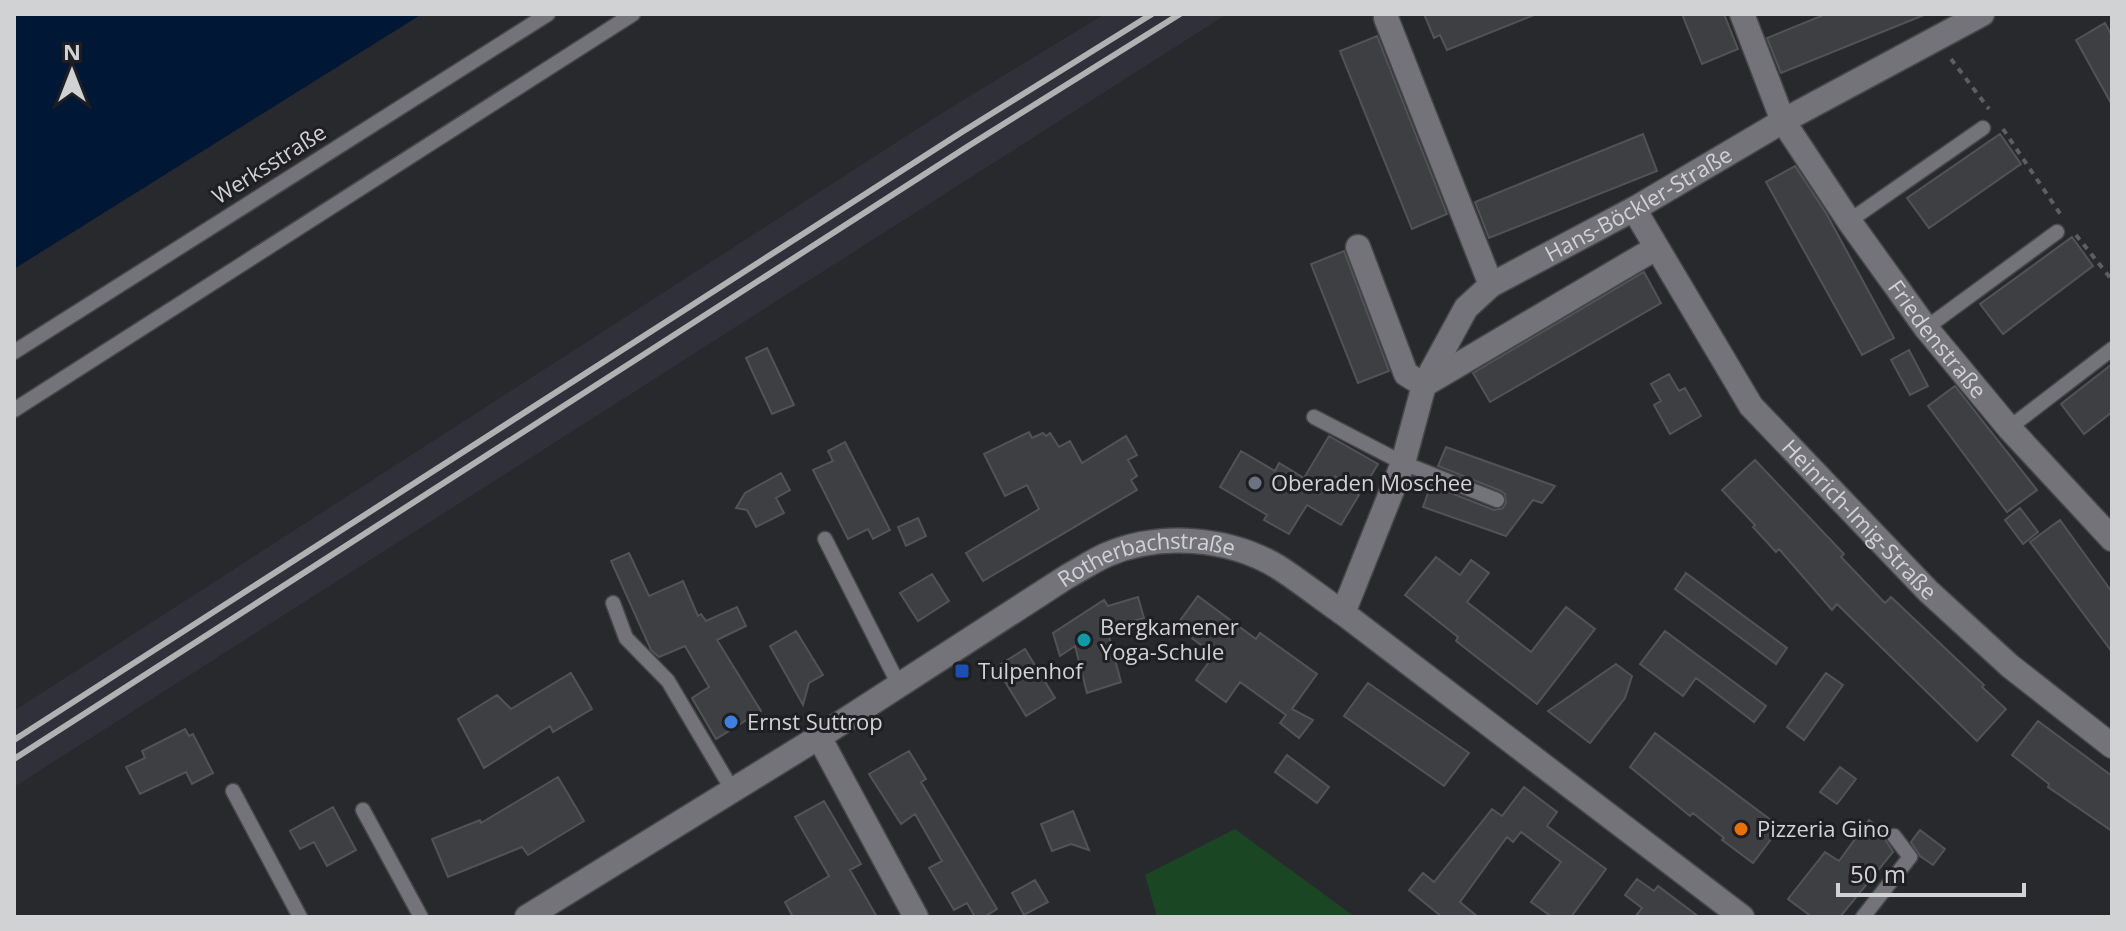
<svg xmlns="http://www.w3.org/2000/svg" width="2126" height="931" font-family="'Open Sans',sans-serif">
<rect width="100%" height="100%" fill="#28292d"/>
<path fill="#30303b" d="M1105,14H1227L14,787V711L942,113Z"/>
<path fill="#1b4623" d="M1235,829L1355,917H1157L1145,875Z"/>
<path fill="#001736" d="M14,14H422L14,269Z"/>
<path fill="#3e3f43" stroke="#525357" stroke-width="2" d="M1424,14H1534V15L1447,50L1440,35L1434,38Z
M1682,14H1724L1738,49L1702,64Z
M1826,14H1924V15L1781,73L1767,38Z
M2105,23L2112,36V105L2076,40Z
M1377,36L1447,214L1412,229L1340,51Z
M1643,134L1657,171L1489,238L1475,202Z
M2000,134L2021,164L1929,228L1907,198Z
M1795,166L1826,213L1894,338L1862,355L1766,182Z
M2072,237L2093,266L2003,334L1980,304Z
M1344,251L1389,371L1358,383L1311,264Z
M1644,272L1661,303L1490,402L1473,373Z
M767,348L794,405L772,414L746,358Z
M1909,350L1928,386L1910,395L1891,360Z
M2112,364V412L2084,434L2061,404Z
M1669,374L1679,391L1685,388L1701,416L1670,434L1654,405L1661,401L1651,384Z
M1955,386L2037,490L2007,512L1928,406Z
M1029,432L1032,438L1043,433L1046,436L1050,433L1059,447L1070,441L1082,463L1126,436L1137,455L1128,460L1137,476L1131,480L1137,490L983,581L966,553L1039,509L1027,485L1005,496L984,454Z
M1329,436L1378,464L1364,487L1334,476L1359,495L1341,525L1307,505L1289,534L1264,520L1267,515L1220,487L1241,451L1275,471L1279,463L1304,478Z
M845,442L890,530L873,539L868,529L848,539L813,470L833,461L828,451Z
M1446,447L1555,486L1542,503L1533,500L1506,536L1423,507L1431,485L1494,510L1503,508L1506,503L1505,494L1501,491L1438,466Z
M1755,460L1844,554L1841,557L1885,603L1891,597L1984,685L1982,687L2006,709L1977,741L1837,604L1832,610L1779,549L1776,552L1753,527L1755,525L1722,490Z
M781,473L790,490L776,498L784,513L756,527L747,510L736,508L745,493Z
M2020,508L2038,532L2023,544L2005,520Z
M918,518L926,536L906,546L898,527Z
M2060,520L2112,592V652L2030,542Z
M629,553L649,596L683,581L698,616L701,614L706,621L737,607L746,626L717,640L761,711L716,739L692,698L709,687L685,646L659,657L651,650L611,561Z
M1436,557L1460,575L1471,560L1489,573L1467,602L1531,652L1566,607L1595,629L1537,704L1456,641L1458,637L1405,595Z
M1686,573L1787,648L1776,664L1675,589Z
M932,574L949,601L918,621L900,593Z
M1198,596L1256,639L1260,633L1317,674L1292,709L1313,720L1299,738L1280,723L1286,715L1240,682L1226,702L1196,680L1214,655L1176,626Z
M1138,597L1144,618L1122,624L1108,633L1121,682L1087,693L1075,646L1060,656L1053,633L1104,600L1108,606Z
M796,631L823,675L809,683L803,705L770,646Z
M1665,631L1766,706L1754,722L1696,678L1683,696L1640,664Z
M1025,649L1055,698L1026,716L996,667Z
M1616,664L1632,676L1625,698L1590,743L1548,711Z
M571,673L592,709L553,732L550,726L484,768L458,719L497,695L511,709Z
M1826,673L1843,685L1804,740L1787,727Z
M1368,683L1469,753L1444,786L1344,716Z
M2038,721L2112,776V831L2048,787L2049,784L2012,755Z
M185,729L189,736L193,734L213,773L192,784L186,772L140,794L126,767L145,758L142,751Z
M1655,733L1780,827L1753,863L1722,840L1724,838L1693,813L1690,816L1630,767Z
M909,751L926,779L921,782L997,909L984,917H975L967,903L954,910L929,868L942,861L915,814L901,824L869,774Z
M1287,755L1329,787L1317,803L1275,772Z
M1840,767L1856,779L1837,804L1820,792Z
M558,777L584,821L528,855L522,847L448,877L432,839L480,820L481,823Z
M1524,787L1557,812L1547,826L1606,869L1571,917H1552L1531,902L1561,862L1521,832L1513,842L1507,837L1460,902L1478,917H1442L1409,890L1423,873L1434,882L1492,809L1502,816Z
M824,801L861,864L850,870L877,917H793L785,902L829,876L795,817Z
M333,807L356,850L327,866L314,842L300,849L290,831Z
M1073,811L1089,850L1071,844L1052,851L1041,824Z
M1869,820L1885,833L1886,841L1893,852L1840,917H1812L1788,899L1825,852L1839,861Z
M1920,830L1945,849L1933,865L1920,856L1911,842Z
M1637,879L1654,891L1658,886L1699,917H1635L1642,908L1625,895Z
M1035,880L1048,902L1024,915L1012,893Z"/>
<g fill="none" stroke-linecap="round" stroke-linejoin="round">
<g stroke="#47474a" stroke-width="17">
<path id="service" d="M1849,221L1983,128
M1926,328L2057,232
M14,352L548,14
M14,410L633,14
M1314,417L1403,463L1497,500
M2009,428L2112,349
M825,539L899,685
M613,603L626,638L668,681L733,791
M233,791L300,917
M363,810L421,917
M1863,917L1910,857L1894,836"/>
</g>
<g stroke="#47474a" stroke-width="27">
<g id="minor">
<path id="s1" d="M1742,14L1783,121L1849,221L1926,328L2009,428L2112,539"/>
<path d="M1386,18L1491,285"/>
<path id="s2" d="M1634,209L1751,406L1928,591L2010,666L2112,746"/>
<path d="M1358,247L1406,374L1424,385"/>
<path d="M1424,385L1656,248"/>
<path id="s3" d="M1343,613L1403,463L1424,385L1466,308L1491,285L1634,209L1783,121L1982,14"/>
<path d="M819,737L916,917"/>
</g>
</g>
<g stroke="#47474a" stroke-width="27">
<g id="tertiary">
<path id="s4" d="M527,917L819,737L1068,576C1081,569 1093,561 1106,555C1160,532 1228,537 1278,567C1300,581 1321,598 1343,613L1742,917"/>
</g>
</g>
<path stroke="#5d5e61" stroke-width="4" stroke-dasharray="6 6" stroke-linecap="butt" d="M1951,59L1989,109
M2003,129L2061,215
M2076,235L2112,280"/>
<use href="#service" stroke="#737379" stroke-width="14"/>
<use href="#minor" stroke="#737379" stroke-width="24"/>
<use href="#tertiary" stroke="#737379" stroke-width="24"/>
<path stroke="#b0b1b3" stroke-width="6" d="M14,740L962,132L1152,14
M14,759L970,145L1180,14"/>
</g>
<circle fill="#6b7280" stroke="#1f1f23" stroke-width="3" cx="1255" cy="483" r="8"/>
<circle fill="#0f9aa8" stroke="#1f1f23" stroke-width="3" cx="1084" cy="640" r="8"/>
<rect fill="#1a4fb4" stroke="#1f1f23" stroke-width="3" x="954" y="663" width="16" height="16" rx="4"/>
<circle fill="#3f7fe0" stroke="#1f1f23" stroke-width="3" cx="731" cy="722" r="8"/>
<circle fill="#e8710a" stroke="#1f1f23" stroke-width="3" cx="1741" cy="829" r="8"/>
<g text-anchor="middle" stroke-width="6" stroke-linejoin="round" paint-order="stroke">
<g font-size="22" fill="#d1d2d4" stroke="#1f1f23">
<text transform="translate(269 164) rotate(-32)" y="8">Werksstraße</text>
<text dy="8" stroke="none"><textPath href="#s3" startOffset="532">Hans-Böckler-Straße</textPath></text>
<text dy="8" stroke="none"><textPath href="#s1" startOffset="382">Friedenstraße</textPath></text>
<text dy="8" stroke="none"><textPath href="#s2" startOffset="386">Heinrich-Imig-Straße</textPath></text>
<text dy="8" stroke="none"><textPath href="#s4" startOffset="722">Rotherbachstraße</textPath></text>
</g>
<g font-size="22" fill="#d1d2d4" stroke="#1f1f23" text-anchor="start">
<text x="1271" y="491">Oberaden Moschee</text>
<text x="1100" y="635">Bergkamener<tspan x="1100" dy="25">Yoga-Schule</tspan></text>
<text x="978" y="679">Tulpenhof</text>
<text x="747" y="730">Ernst Suttrop</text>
<text x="1757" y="837">Pizzeria Gino</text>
</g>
</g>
<rect width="2126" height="931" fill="none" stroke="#d1d2d4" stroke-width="32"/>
<g transform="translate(72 72)" stroke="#1f1f23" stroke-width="6" paint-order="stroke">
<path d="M0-6L14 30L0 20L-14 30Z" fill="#d1d2d4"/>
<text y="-12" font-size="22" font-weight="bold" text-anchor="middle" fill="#d1d2d4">N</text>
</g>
<path d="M1838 883v12h186v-12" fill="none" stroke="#d1d2d4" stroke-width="4"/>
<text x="1850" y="883" font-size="24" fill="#d1d2d4" stroke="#1f1f23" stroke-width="6" paint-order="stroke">50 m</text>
</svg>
